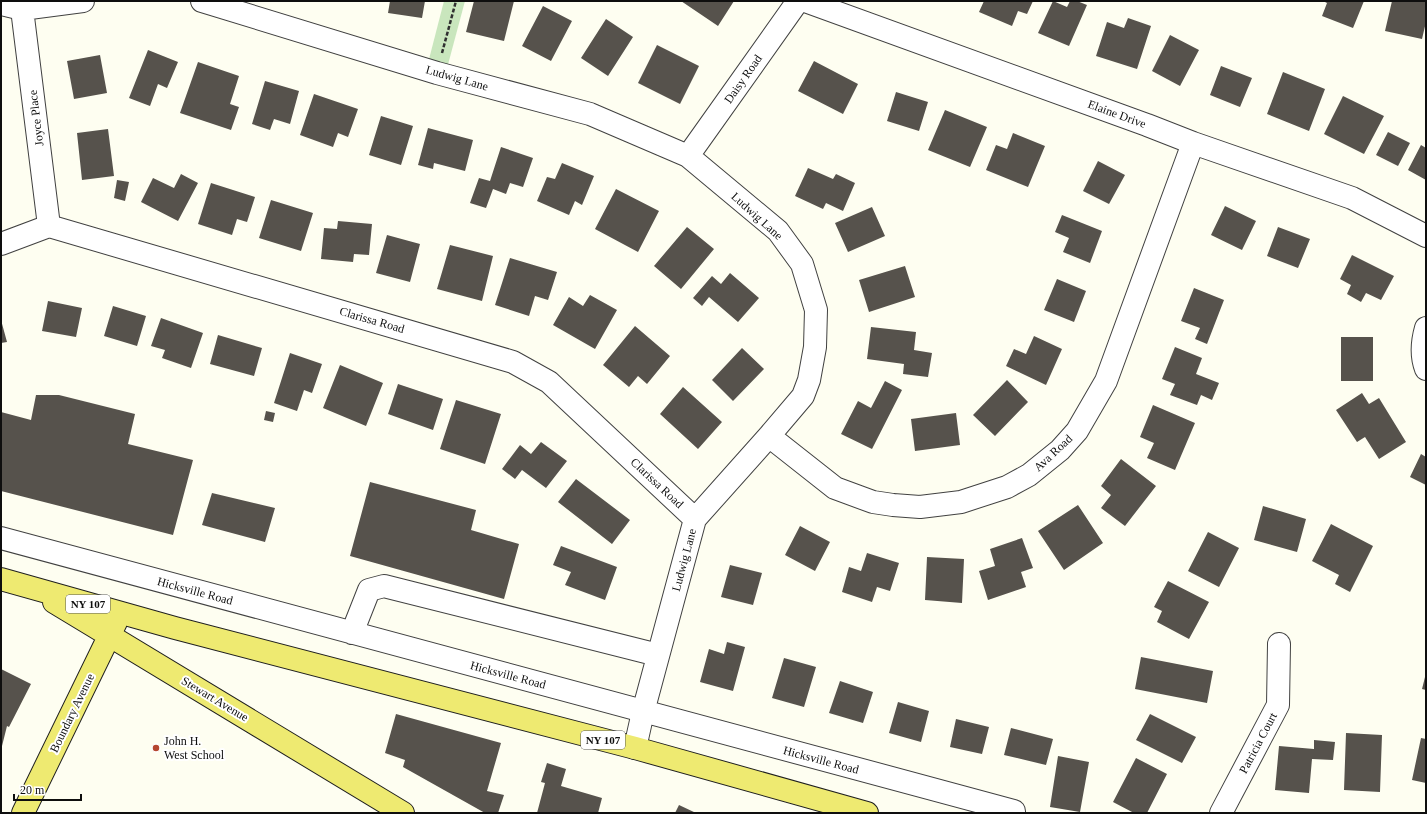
<svg xmlns="http://www.w3.org/2000/svg" width="1427" height="814" font-family="Georgia,serif">
<rect width="100%" height="100%" fill="#fefef1"/>
<path fill="#c9e6bd" d="M444,1H465L446,72L427,67Z"/>
<path fill="#56524c" d="M390,1H425L422,18L388,13Z
M474,1H514L504,41L466,32Z
M681,1H734L718,26Z
M984,1H1033L1027,14L1018,11L1012,26L979,12Z
M1053,1L1067,7L1070,1H1077L1087,5L1069,46L1038,33Z
M1323,1H1364L1353,28L1322,16L1327,3Z
M1392,1H1426V22L1422,39L1385,31Z
M543,6L572,21L551,61L522,46Z
M1128,18L1151,26L1137,69L1096,56L1107,22L1124,28Z
M606,19L633,37L608,76L581,58Z
M1170,35L1199,50L1180,86L1152,71Z
M657,45L699,66L680,104L638,83Z
M148,50L178,62L167,88L158,84L150,106L129,98Z
M100,55L107,93L74,99L67,61Z
M814,61L858,84L843,114L798,91Z
M198,62L239,76L230,104L239,107L231,130L180,113Z
M1221,66L1252,78L1240,107L1210,95Z
M1283,72L1325,89L1309,131L1267,114Z
M265,81L299,91L290,124L274,119L270,130L252,124Z
M896,92L928,102L919,131L887,121Z
M314,94L358,109L348,137L338,133L333,147L300,135Z
M1343,96L1384,116L1364,154L1324,134Z
M945,110L987,127L970,167L928,150Z
M381,116L413,126L401,165L369,155Z
M428,128L473,140L465,171L434,163L433,169L418,165Z
M108,129L114,176L82,180L77,133Z
M1388,132L1410,143L1398,166L1376,155Z
M1013,133L1045,146L1028,187L986,170L996,145L1007,149Z
M1421,145L1426,148V180L1408,170Z
M501,147L533,158L523,187L510,183L506,194L493,189L486,208L470,203L479,178L490,181Z
M1098,161L1125,175L1109,204L1083,191Z
M562,163L594,176L582,205L575,201L569,215L537,201L547,177L555,179Z
M808,168L833,179L836,174L855,183L843,211L826,203L823,209L795,196Z
M181,174L198,183L178,221L141,202L153,178L174,188Z
M117,180L129,182L125,201L114,198Z
M211,183L255,197L247,222L237,219L232,235L198,224Z
M616,189L659,211L638,252L595,229Z
M271,200L313,213L301,251L259,238Z
M1225,206L1256,221L1242,250L1211,235Z
M872,207L885,236L848,252L835,223Z
M1062,215L1102,231L1090,263L1063,252L1069,238L1055,232Z
M338,221L372,224L369,255L354,254L353,262L321,259L324,228L337,229Z
M687,227L714,249L681,289L654,266Z
M1278,227L1310,239L1298,268L1267,256Z
M387,235L420,244L410,282L376,273Z
M450,245L493,256L482,301L437,289Z
M1352,255L1394,276L1381,300L1366,293L1361,302L1347,294L1351,285L1340,279Z
M510,258L557,272L548,300L535,296L529,316L495,305Z
M905,266L915,297L869,312L859,280Z
M730,273L759,298L738,322L709,297L702,306L693,298L712,276L721,284Z
M1057,279L1086,291L1074,322L1044,310Z
M1194,288L1224,300L1207,344L1195,339L1200,328L1181,321Z
M590,295L617,310L595,349L553,325L569,297L583,306Z
M48,301L82,308L76,337L42,331Z
M113,306L146,316L137,346L104,336Z
M161,318L203,333L191,368L162,358L165,350L151,346Z
M1,320L7,342L1,343Z
M635,326L670,356L647,384L638,376L629,387L603,365Z
M871,327L916,332L914,350L932,353L928,377L903,374L904,364L867,359Z
M218,335L262,348L254,376L210,364Z
M1034,336L1062,349L1046,385L1006,366L1014,349L1026,354Z
M1341,337H1373V381H1341Z
M1175,347L1202,358L1196,374L1219,383L1212,400L1201,395L1197,405L1170,395L1175,384L1162,379Z
M742,348L764,369L733,401L712,380Z
M290,353L322,364L312,393L304,390L297,411L274,403Z
M340,365L383,383L366,426L323,408Z
M1007,380L1028,402L995,436L973,415Z
M885,381L902,390L872,449L841,434L858,401L871,408Z
M398,384L443,399L433,430L388,414Z
M683,387L722,422L698,449L660,414Z
M1362,393L1369,404L1379,398L1406,442L1379,459L1365,437L1357,442L1336,410Z
M36,395H59L135,414L128,444L193,460L173,535L1,491V412L31,420Z
M456,400L501,414L485,464L440,449Z
M1153,405L1195,423L1175,470L1147,458L1154,443L1140,437Z
M266,411L275,413L273,422L264,420Z
M956,413L960,445L915,451L911,419Z
M541,442L567,461L546,488L522,470L515,479L502,469L520,445L531,454Z
M1421,454L1426,457V485L1410,477Z
M1121,459L1156,486L1125,526L1101,508L1111,495L1101,486Z
M576,479L630,520L612,544L558,502Z
M370,482L476,510L471,530L519,544L504,599L350,556Z
M212,493L275,508L265,542L202,525Z
M1078,505L1103,543L1064,570L1038,531Z
M1263,506L1306,519L1297,552L1254,540Z
M1331,524L1373,546L1350,592L1335,584L1339,575L1312,561Z
M800,526L830,542L815,571L785,555Z
M1208,532L1239,548L1219,587L1188,571Z
M1022,538L1033,568L1021,572L1026,587L988,600L979,571L995,566L990,549Z
M561,546L617,567L605,600L565,585L571,572L553,565Z
M867,553L899,563L890,591L877,587L872,602L842,592L849,567L861,571Z
M927,557L964,559L962,603L925,600Z
M730,565L762,573L753,605L721,597Z
M1168,581L1209,602L1189,639L1157,622L1162,611L1154,607Z
M727,642L745,647L733,691L700,682L709,649L724,654Z
M1141,657L1213,671L1207,703L1135,689Z
M784,658L816,667L804,707L772,698Z
M1,669L31,684L9,727L7,726L2,746Z
M1425,677H1426V690L1422,689Z
M840,681L873,692L863,723L829,713Z
M898,702L929,711L921,742L889,733Z
M396,714L501,743L487,791L504,795L498,813H485L403,767L405,760L385,753Z
M1150,714L1196,737L1182,763L1136,740Z
M956,719L989,727L982,754L950,747Z
M1011,728L1053,739L1046,765L1004,755Z
M1346,733L1382,735L1380,792L1344,790Z
M1421,738L1426,739V783L1412,780Z
M1314,740L1335,742L1333,760L1312,759L1309,793L1275,790L1279,746L1314,749Z
M1058,756L1089,762L1080,812L1050,807Z
M1136,758L1167,774L1147,813H1134L1113,802Z
M547,763L566,769L561,786L602,798L598,813H537L545,783L541,782Z
M679,805L696,813H675Z"/>
<g fill="none" stroke-linecap="round" stroke-linejoin="round">
<g stroke="#414141" stroke-width="24">
<path id="minor" d="M202,1L437,73L590,114L688,156L778,231L802,264L816,310L815,347L809,380L803,396L769,436L695,519L643,712L635,748
M805,1L1147,125L1193,143L1352,198L1426,236
M1,4L22,9L83,1
M22,9L49,226
M688,156L798,1
M1,244L49,226L513,362L549,382L695,519
M1426,328C1422,342 1421,356 1426,369
M769,436L835,488L873,502L893,505L920,507L961,502L1007,487L1029,475L1060,450L1077,431L1106,381L1193,143
M1,538L1014,811V813
M352,633L369,590L384,586L658,655
M1221,813L1278,705L1279,644"/>
</g>
<g stroke="#1f1f1f" stroke-width="24">
<path id="major" d="M1,579L175,628L635,748L867,813
M54,602L403,813
M23,813L116,622"/>
</g>
<path stroke="#303030" stroke-width="2.5" stroke-dasharray="4 2" stroke-linecap="butt" d="M442,53L456,1"/>
<use href="#minor" stroke="#fff" stroke-width="22"/>
<use href="#major" stroke="#eeea71" stroke-width="22"/>
</g>
<circle fill="#b54630" stroke="#fff" stroke-width="1.5" cx="156" cy="748" r="4"/>
<g text-anchor="middle" stroke-width="4" stroke-linejoin="round" paint-order="stroke">
<g fill="#fff" stroke="#565656" stroke-width="1">
<rect x="66" y="595" width="44" height="18" rx="3"/>
<rect x="581" y="731" width="44" height="18" rx="3"/>
</g>
<g font-size="11" font-weight="bold" fill="#0e0e0e">
<text x="88" y="608">NY 107</text>
<text x="603" y="744">NY 107</text>
</g>
<g font-size="12" fill="#0e0e0e" stroke="#fff">
<text transform="translate(457 78) rotate(16)" y="4">Ludwig Lane</text>
<text transform="translate(743 79) rotate(-55)" y="4">Daisy Road</text>
<text transform="translate(1117 114) rotate(20)" y="4">Elaine Drive</text>
<text transform="translate(36 118) rotate(-97)" y="4">Joyce Place</text>
<text transform="translate(757 216) rotate(42)" y="4">Ludwig Lane</text>
<text transform="translate(372 320) rotate(16)" y="4">Clarissa Road</text>
<text transform="translate(1053 453) rotate(-43)" y="4">Ava Road</text>
<text transform="translate(657 483) rotate(43)" y="4">Clarissa Road</text>
<text transform="translate(684 560) rotate(-75)" y="4">Ludwig Lane</text>
<text transform="translate(195 591) rotate(15)" y="4">Hicksville Road</text>
<text transform="translate(508 675) rotate(15)" y="4">Hicksville Road</text>
<text transform="translate(215 699) rotate(31)" y="4">Stewart Avenue</text>
<text transform="translate(72 713) rotate(-64)" y="4">Boundary Avenue</text>
<text transform="translate(1258 743) rotate(-62)" y="4">Patricia Court</text>
<text transform="translate(821 760) rotate(15)" y="4">Hicksville Road</text>
</g>
<g font-size="12" fill="#0e0e0e" stroke="#fff" text-anchor="start">
<text x="164" y="745">John H.<tspan x="164" dy="14">West School</tspan></text>
</g>
</g>
<rect width="1427" height="814" fill="none" stroke="#0e0e0e" stroke-width="4"/>
<path d="M14 794v6h67v-6" fill="none" stroke="#0e0e0e" stroke-width="2"/>
<text x="20" y="794" font-size="12" fill="#0e0e0e" stroke="#ffffff" stroke-width="3" paint-order="stroke">20 m</text>
</svg>
